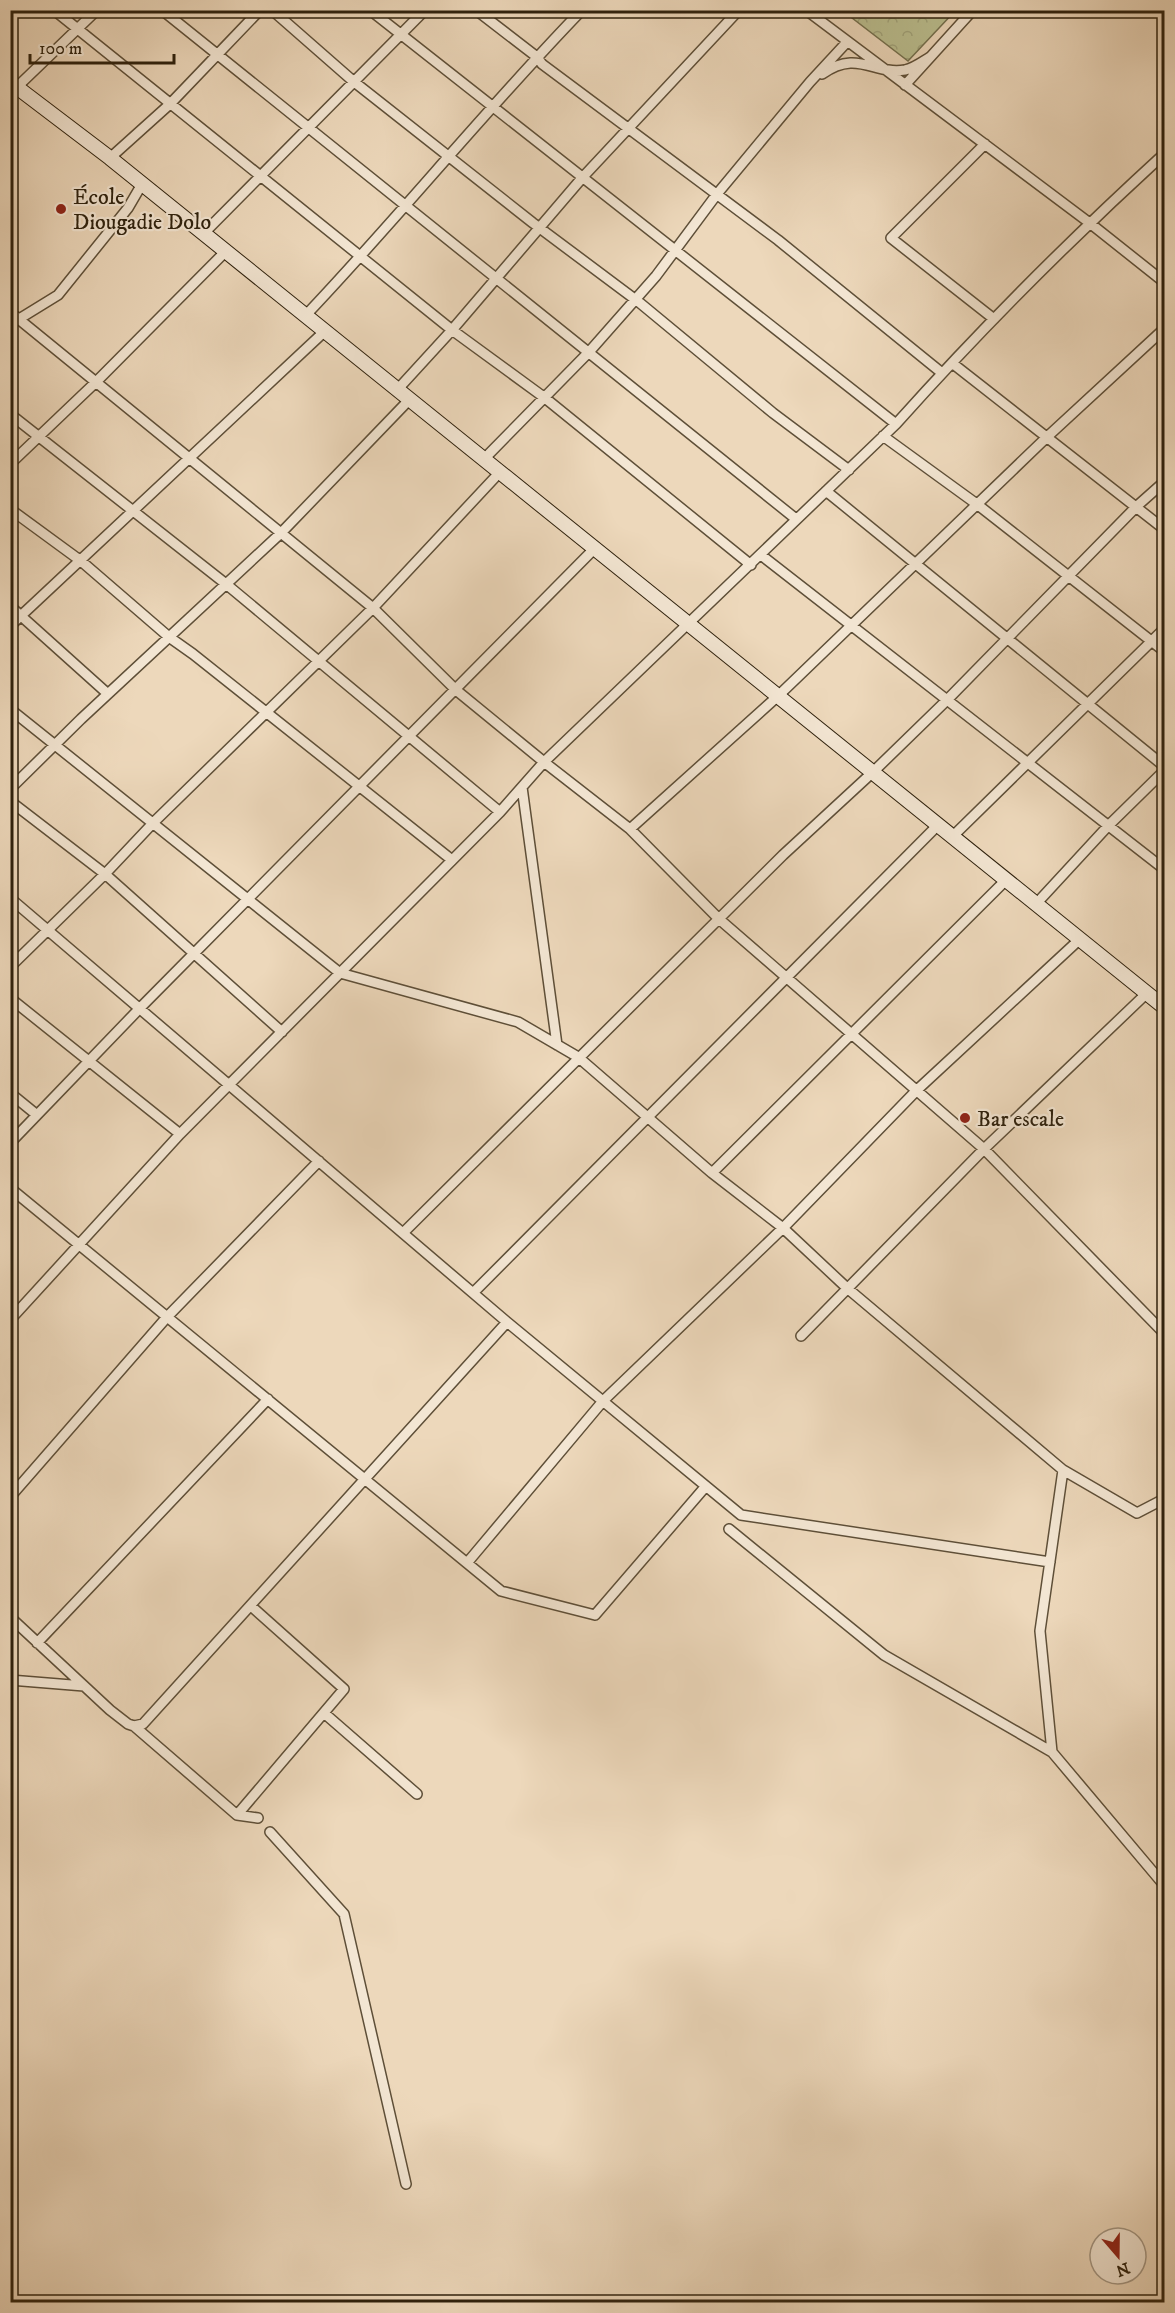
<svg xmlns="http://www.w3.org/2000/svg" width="1175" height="2313" font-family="'IM FELL DW Pica',serif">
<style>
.park{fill:url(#park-crowns);stroke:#74704e;stroke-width:1.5}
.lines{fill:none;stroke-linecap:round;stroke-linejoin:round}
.street-casing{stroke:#5e4f38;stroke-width:12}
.secondary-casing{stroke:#2e210d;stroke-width:16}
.street{stroke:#f3e6d3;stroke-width:9}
.secondary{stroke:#f3e6d3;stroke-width:14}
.poi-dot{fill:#8f2418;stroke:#f3e6d3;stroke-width:2}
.labels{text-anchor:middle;stroke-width:4.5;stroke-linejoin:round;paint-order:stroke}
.poi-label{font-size:22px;fill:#2e210d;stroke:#f3e6d3;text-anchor:start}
</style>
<defs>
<pattern id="park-crowns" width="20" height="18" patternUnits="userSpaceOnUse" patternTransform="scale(1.5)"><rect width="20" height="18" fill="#babe8f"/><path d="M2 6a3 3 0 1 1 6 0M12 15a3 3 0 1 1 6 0" fill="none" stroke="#a0a37a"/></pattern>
</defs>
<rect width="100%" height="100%" fill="#edd8bb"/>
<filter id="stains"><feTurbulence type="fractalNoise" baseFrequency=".00333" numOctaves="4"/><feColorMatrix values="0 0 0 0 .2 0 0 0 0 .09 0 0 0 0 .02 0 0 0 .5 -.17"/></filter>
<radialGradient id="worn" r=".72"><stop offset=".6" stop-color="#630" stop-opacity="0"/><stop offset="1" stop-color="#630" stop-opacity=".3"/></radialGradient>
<path class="park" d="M843,11h112l-47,50z"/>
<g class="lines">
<g class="street-casing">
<path id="street" d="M54,10l398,320 93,68 206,167
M162,10l634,509
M272,10l81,71 180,142 107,80 133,110 76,57
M370,10l526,414
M476,10l61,47 5,7 236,176 164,133
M806,10l285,214 73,58
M822,74c36,-25 51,1 83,-4 9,-2 17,-8 25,-13
M905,85l68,-75
M17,87l80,-77
M985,144l-94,94 103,81
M110,158l60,-54 90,-94
M204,233l221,-223
M10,312l363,296 83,82 88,72 86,67 89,90 265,230 180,184
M306,315c94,-99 180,-206 276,-305
M19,319l39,-24 70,-87 14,-24
M952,363l212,166
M398,389l54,-59 130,-152 157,-168
M10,414l216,170 274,228
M883,436l95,69 186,146
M484,459l105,-107 67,-76 61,-82 93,-112 37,-40
M10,464l86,-82 130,-131
M826,491l338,275
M10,509l71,52 88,76 24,17 259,206
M761,555l403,314
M10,606l98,88
M10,626l315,-295
M10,709l330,264 178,49 60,35 134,116 71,55 64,60 216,182 74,43 27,-14
M522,787l35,258
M10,789l71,-70 200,-186 129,-134
M10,801l95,73 177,158
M630,829l148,-133 269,-259 117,-108
M952,837l212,-208
M10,898l497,424 234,193 309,47
M1036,904l72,-78 56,-55
M10,967l95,-93 49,-52 219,-214 127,-136
M10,998l170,136 -170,186
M10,1093l27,22
M180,1134l320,-322 44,-50 352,-338c84,-94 175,-185 268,-270
M10,1143l131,-136 454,-459
M712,1173l294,-293
M10,1188l491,403 94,24 111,-129
M403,1233l380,-378 90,-83 74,-72 190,-194 27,-24
M473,1293l465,-468
M801,1336l183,-187 163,-156
M1063,1470l-23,161 12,121 112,133
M10,1497l157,-180 152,-156
M729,1529l155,126 168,97
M467,1563l136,-162 180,-173 134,-138 163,-151
M10,1617l100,93 18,14 6,2 9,-2 364,-402
M37,1643l231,-244
M10,1680l74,6
M324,1713l93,81
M134,1726l103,89 21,3
M237,1815l107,-126 -93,-83
M270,1832l74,82 62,270"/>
</g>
<g class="secondary-casing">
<path id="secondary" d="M10,82l100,76 1054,849"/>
</g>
<use href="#street" class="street"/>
<use href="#secondary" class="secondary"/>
</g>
<g class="poi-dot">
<circle cx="61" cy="209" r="6"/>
<circle cx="965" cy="1118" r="6"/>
</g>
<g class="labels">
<g class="poi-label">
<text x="73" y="204">École<tspan x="73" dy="25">Diougadie Dolo</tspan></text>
<text x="977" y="1126">Bar escale</text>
</g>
</g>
<rect width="1175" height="2313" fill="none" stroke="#edd8bb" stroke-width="36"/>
<rect x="12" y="12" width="1151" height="2289" fill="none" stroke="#2e210d" stroke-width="3"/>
<rect x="18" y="18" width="1139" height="2277" fill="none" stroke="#2e210d" stroke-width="1.5"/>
<g transform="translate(1118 2256) rotate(160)"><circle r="28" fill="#f3e6d3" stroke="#a49784" stroke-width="1.5"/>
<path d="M0-4.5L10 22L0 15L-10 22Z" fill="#8f2418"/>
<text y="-9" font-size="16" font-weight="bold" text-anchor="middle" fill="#2e210d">N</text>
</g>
<path d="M30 54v9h144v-9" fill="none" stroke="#2e210d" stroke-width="3"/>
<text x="39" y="54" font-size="18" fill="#2e210d" stroke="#f3e6d3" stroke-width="4.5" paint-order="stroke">100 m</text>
<rect width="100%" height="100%" filter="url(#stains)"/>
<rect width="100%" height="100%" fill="url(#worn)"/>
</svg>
